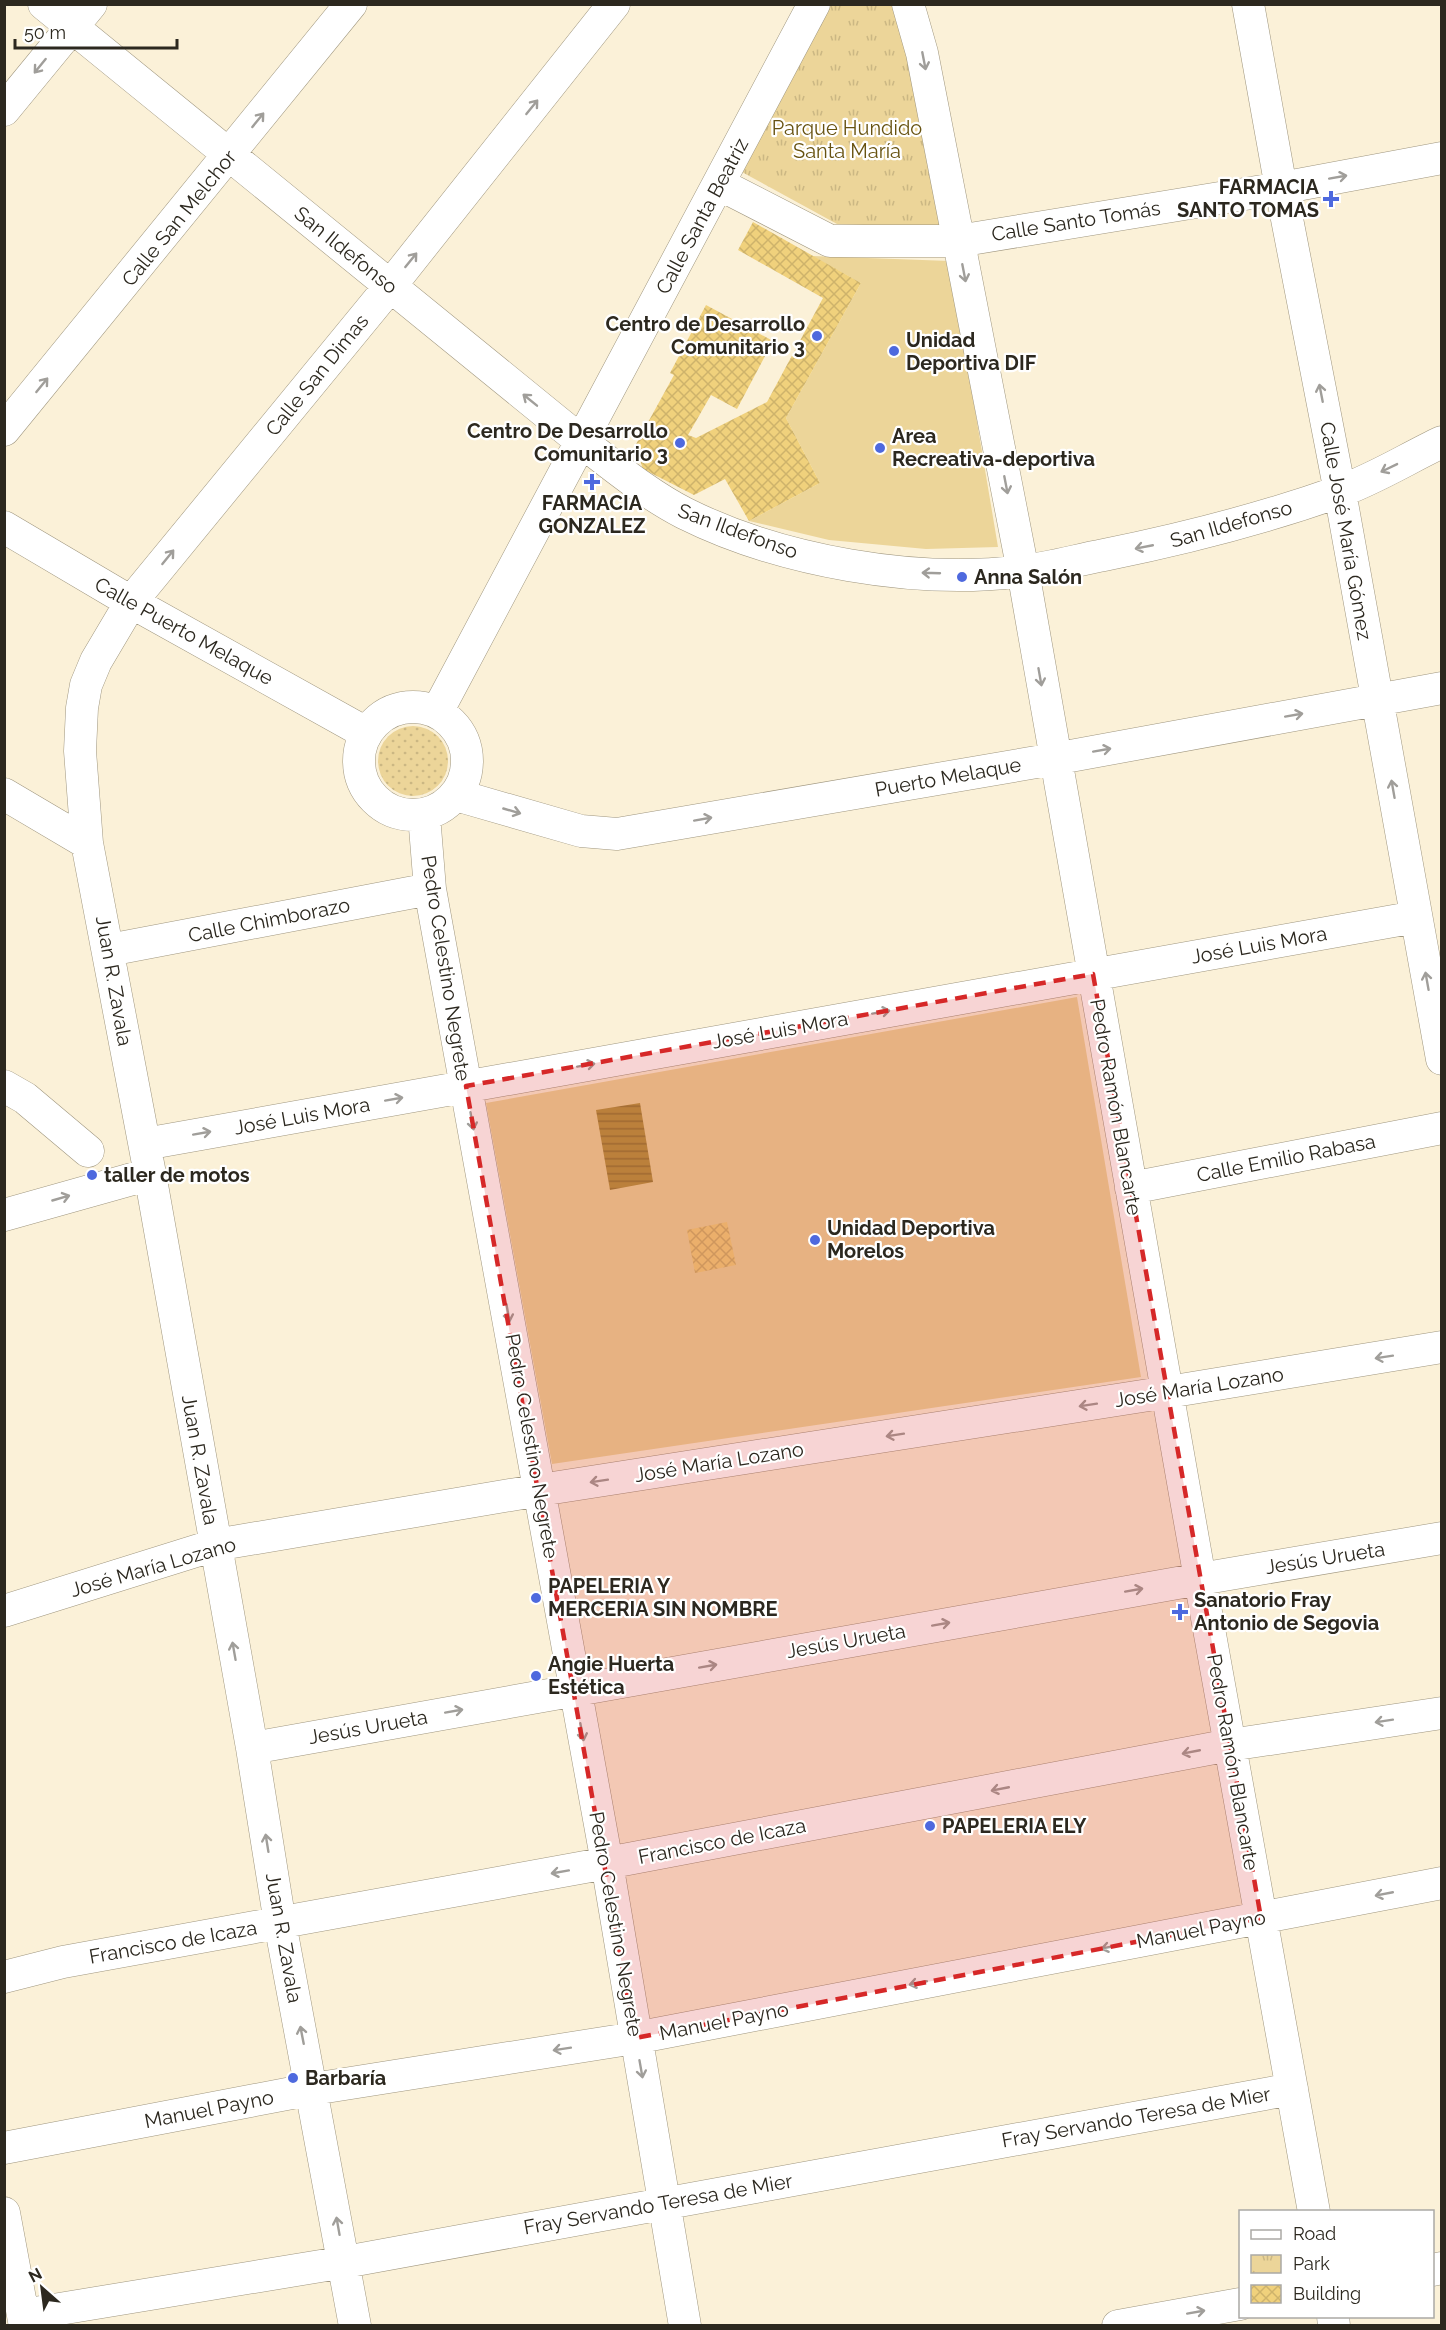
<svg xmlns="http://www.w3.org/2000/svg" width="1446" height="2330" font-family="Raleway,sans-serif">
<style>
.grass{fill:url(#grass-dots)}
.park{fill:url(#park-tufts)}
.pitch{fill:#ecd599}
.water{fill:url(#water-rules)}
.building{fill:url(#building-cross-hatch)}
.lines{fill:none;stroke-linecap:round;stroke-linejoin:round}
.minor-casing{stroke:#9f967f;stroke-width:33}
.minor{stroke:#fff;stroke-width:32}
.oneway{stroke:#a09e9a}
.marked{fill:#d62828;fill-opacity:0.2;stroke:#d62828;stroke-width:4.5;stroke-dasharray:12 8;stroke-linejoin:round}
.poi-dot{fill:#4e69de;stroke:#fff;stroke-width:2}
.labels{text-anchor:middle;stroke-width:4.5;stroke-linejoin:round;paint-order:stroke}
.park-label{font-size:20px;fill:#675210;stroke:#fff}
.poi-label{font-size:20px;font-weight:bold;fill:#2c281f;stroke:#fff;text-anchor:start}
.street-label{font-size:20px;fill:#2c281f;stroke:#fff}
</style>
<defs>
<pattern id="grass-dots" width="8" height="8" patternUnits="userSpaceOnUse" patternTransform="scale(1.5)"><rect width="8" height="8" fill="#ecd599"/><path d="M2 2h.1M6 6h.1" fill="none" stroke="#cbb783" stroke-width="1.8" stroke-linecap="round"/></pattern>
<pattern id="park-tufts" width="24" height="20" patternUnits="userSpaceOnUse" patternTransform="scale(1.5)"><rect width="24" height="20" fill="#ecd599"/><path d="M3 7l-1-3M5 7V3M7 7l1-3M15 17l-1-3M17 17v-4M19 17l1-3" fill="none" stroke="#cbb783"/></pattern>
<pattern id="water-rules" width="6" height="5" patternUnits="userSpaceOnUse" patternTransform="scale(1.5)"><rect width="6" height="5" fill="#b49640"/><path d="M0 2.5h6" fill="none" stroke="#937a35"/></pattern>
<pattern id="building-cross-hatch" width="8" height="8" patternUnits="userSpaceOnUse" patternTransform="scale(1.5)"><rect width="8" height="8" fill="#f0d17c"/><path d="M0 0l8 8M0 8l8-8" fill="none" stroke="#ceb36b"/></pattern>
</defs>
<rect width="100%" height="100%" fill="#fbf1d8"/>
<path class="grass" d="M378 761a35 35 0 1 1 70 0a35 35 0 1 1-70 0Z"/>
<path class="park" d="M831,5h61l18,43 33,180 -106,-4 -97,-53z"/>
<path class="pitch" d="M812,256l138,5 48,286 -72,2 -97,-9 -80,-19 71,-38 -34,-65 75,-135z
M1077,997l64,380 -589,87 -66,-361z"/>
<path class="water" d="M640,1103l13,79 -43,8 -14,-80z"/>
<path class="building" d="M753,222l108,61 -75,135 34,65 -71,38 -24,-42 -31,16 -51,-26 -8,-23 39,-71 -4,-2 36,-68 67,36 -36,68 -26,-14 -23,40 8,3 71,-36 56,-104 -85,-48z
M727,1222l9,43 -41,8 -8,-43z"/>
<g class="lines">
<g class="minor-casing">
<path id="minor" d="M44,4l538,438c33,25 65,52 102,71 96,48 232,72 339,58 27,-3 54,-11 81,-16 79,-16 158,-36 234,-63 35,-12 70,-34 104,-50
M908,4l14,49 101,518 177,1008 114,633
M1248,4l33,184 59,304 102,567
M4,110l87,-106
M719,184l111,57h128l323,-53 161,-30
M4,430l347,-426
M4,527l127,75 235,131
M359 761a54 54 0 1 1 108 0a54 54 0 1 1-108 0Z
M437,712l377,-708
M4,794l83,49
M456,795l125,36 36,3 437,-75 388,-71
M424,815l6,74 177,974 78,463
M109,950l321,-61
M4,1086l21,12 63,53
M145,1144l1271,-227
M1131,1188l311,-60
M4,1215l146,-41
M4,1611l211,-66 325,-55 628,-98 274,-45
M252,1748l948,-169 242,-41
M4,1977l59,-15 544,-99 623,-118 212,-32
M4,2148l309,-59 322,-51 807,-155
M4,2213l21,113
M1432,2270l10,-2
M23,2315l322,-53 947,-173
M1333,2316l1,10
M355,2326l-75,-403 -28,-175 -102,-574 -63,-331 -7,-92 2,-43 4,-23 10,-24 35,-59 260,-317 223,-281
M1118,2326l122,-22"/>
</g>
<use href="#minor" class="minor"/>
</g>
<defs><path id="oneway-shaft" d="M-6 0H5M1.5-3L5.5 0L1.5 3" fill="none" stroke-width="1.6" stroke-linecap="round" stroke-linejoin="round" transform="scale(1.5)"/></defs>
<g class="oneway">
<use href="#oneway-shaft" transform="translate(924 61) rotate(79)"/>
<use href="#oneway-shaft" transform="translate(40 66) rotate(129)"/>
<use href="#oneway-shaft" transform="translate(532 107) rotate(-51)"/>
<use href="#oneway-shaft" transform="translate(258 120) rotate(-51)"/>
<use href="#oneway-shaft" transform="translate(1338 177) rotate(-10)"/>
<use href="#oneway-shaft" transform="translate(411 260) rotate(-51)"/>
<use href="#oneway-shaft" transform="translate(964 273) rotate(79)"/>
<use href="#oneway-shaft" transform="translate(42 385) rotate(-51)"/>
<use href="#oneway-shaft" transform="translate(1321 393) rotate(-101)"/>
<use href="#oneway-shaft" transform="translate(530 400) rotate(-141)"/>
<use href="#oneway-shaft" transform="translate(1389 468) rotate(154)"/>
<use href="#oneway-shaft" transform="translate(1006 485) rotate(79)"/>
<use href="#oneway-shaft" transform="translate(1144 547) rotate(169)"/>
<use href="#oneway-shaft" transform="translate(168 557) rotate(-51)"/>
<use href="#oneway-shaft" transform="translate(931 573) rotate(-178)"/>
<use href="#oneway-shaft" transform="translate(1040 677) rotate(80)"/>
<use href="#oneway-shaft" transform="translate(1294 715) rotate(-10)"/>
<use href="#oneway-shaft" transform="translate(1102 750) rotate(-10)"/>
<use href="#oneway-shaft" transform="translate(1393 789) rotate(-100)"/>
<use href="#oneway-shaft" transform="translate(512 811) rotate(16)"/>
<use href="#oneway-shaft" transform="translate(703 819) rotate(-10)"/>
<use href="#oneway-shaft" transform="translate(1427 981) rotate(-100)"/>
<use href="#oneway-shaft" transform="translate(881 1012) rotate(-10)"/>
<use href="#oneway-shaft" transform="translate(586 1065) rotate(-10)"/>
<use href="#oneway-shaft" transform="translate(394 1099) rotate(-10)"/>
<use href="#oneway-shaft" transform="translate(472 1121) rotate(80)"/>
<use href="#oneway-shaft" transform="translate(202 1133) rotate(-10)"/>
<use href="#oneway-shaft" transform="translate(61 1198) rotate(-16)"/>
<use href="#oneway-shaft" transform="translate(508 1313) rotate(80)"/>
<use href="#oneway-shaft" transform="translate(1384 1357) rotate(171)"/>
<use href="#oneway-shaft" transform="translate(1088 1405) rotate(171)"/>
<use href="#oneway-shaft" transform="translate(895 1435) rotate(171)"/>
<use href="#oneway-shaft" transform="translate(599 1481) rotate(171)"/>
<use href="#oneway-shaft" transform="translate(1134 1590) rotate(-10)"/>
<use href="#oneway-shaft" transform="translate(941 1624) rotate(-10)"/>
<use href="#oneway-shaft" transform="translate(234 1651) rotate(-100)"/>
<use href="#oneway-shaft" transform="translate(708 1666) rotate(-10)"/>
<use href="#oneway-shaft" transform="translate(454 1711) rotate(-10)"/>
<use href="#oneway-shaft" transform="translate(1384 1721) rotate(171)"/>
<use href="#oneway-shaft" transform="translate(582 1732) rotate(79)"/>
<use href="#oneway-shaft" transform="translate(1191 1752) rotate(169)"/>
<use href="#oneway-shaft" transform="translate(1000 1789) rotate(169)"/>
<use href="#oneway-shaft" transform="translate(267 1843) rotate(-99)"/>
<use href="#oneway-shaft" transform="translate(560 1872) rotate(170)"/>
<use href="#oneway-shaft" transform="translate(1384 1894) rotate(169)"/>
<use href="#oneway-shaft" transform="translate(1110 1947) rotate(169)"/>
<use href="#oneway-shaft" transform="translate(918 1983) rotate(169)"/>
<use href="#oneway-shaft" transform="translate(302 2035) rotate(-101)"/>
<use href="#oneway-shaft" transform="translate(562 2049) rotate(171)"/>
<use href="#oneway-shaft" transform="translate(641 2069) rotate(80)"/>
<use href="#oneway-shaft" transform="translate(338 2226) rotate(-100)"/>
<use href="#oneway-shaft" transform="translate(1196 2312) rotate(-10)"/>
</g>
<path class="marked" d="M1093,974l168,944 -626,120 -169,-952z"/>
<g class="poi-dot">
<path d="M1328 190h6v6h6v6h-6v6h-6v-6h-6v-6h6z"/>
<circle cx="817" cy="336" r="6"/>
<circle cx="894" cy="351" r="6"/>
<circle cx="680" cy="443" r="6"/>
<circle cx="880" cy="448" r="6"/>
<path d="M589 473h6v6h6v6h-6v6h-6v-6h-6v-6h6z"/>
<circle cx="962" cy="577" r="6"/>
<circle cx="92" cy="1175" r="6"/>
<circle cx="815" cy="1240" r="6"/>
<circle cx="536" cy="1598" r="6"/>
<path d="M1177 1603h6v6h6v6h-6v6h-6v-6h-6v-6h6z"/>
<circle cx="536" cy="1676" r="6"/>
<circle cx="930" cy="1826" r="6"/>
<circle cx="293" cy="2078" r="6"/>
</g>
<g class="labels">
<g class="park-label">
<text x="847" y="135">Parque Hundido<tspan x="847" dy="23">Santa María</tspan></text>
</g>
<g class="poi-label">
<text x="1319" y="194" text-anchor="end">FARMACIA<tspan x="1319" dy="23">SANTO TOMAS</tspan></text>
<text x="805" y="331" text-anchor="end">Centro de Desarrollo<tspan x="805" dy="23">Comunitario 3</tspan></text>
<text x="906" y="347">Unidad<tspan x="906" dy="23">Deportiva DIF</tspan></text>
<text x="668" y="438" text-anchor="end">Centro De Desarrollo<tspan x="668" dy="23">Comunitario 3</tspan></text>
<text x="892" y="443">Area<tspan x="892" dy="23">Recreativa-deportiva</tspan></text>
<text x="592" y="510" text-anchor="middle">FARMACIA<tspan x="592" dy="23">GONZALEZ</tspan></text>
<text x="974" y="584">Anna Salón</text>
<text x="104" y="1182">taller de motos</text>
<text x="827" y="1235">Unidad Deportiva<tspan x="827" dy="23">Morelos</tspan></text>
<text x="548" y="1593">PAPELERIA Y<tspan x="548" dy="23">MERCERIA SIN NOMBRE</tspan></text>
<text x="1194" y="1607">Sanatorio Fray<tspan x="1194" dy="23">Antonio de Segovia</tspan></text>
<text x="548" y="1671">Angie Huerta<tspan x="548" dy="23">Estética</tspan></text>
<text x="942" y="1833">PAPELERIA ELY</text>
<text x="305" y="2085">Barbaría</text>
</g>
<g class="street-label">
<text transform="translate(702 216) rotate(-62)" y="7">Calle Santa Beatriz</text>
<text transform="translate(179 218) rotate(-51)" y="7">Calle San Melchor</text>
<text transform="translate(1076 221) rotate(-9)" y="7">Calle Santo Tomás</text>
<text transform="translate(346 250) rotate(39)" y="7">San Ildefonso</text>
<text transform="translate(317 375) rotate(-51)" y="7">Calle San Dimas</text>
<text transform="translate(1231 524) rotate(-16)" y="7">San Ildefonso</text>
<text transform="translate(738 531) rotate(20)" y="7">San Ildefonso</text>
<text transform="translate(1346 531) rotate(80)" y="7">Calle José María Gómez</text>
<text transform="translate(184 631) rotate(29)" y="7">Calle Puerto Melaque</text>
<text transform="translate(948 777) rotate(-10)" y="7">Puerto Melaque</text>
<text transform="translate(269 920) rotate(-11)" y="7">Calle Chimborazo</text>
<text transform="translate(1259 945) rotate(-10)" y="7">José Luis Mora</text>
<text transform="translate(446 968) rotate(81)" y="7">Pedro Celestino Negrete</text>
<text transform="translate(114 981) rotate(80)" y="7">Juan R. Zavala</text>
<text transform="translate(780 1030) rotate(-10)" y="7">José Luis Mora</text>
<text transform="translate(1116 1107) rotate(80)" y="7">Pedro Ramón Blancarte</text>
<text transform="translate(302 1116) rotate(-10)" y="7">José Luis Mora</text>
<text transform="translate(1286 1158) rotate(-11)" y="7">Calle Emilio Rabasa</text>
<text transform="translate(1199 1387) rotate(-9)" y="7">José María Lozano</text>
<text transform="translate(532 1446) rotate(80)" y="7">Pedro Celestino Negrete</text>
<text transform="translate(200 1460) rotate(80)" y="7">Juan R. Zavala</text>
<text transform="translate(719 1462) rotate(-9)" y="7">José María Lozano</text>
<text transform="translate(1325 1558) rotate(-9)" y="7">Jesús Urueta</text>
<text transform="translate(153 1567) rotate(-16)" y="7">José María Lozano</text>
<text transform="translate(846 1641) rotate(-10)" y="7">Jesús Urueta</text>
<text transform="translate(368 1727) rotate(-10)" y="7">Jesús Urueta</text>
<text transform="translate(1233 1762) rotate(80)" y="7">Pedro Ramón Blancarte</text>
<text transform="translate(722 1841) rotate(-11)" y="7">Francisco de Icaza</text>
<text transform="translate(616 1924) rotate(80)" y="7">Pedro Celestino Negrete</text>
<text transform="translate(1201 1929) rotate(-11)" y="7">Manuel Payno</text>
<text transform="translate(284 1938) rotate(80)" y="7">Juan R. Zavala</text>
<text transform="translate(173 1942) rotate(-10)" y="7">Francisco de Icaza</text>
<text transform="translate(724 2021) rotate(-11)" y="7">Manuel Payno</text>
<text transform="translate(209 2109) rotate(-11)" y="7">Manuel Payno</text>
<text transform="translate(1136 2117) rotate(-10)" y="7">Fray Servando Teresa de Mier</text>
<text transform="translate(658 2204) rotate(-10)" y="7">Fray Servando Teresa de Mier</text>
</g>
</g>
<rect width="1446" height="2330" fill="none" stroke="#2c281f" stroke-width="12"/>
<rect x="1239" y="2210" width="195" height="108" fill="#ffffff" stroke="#aba9a5" stroke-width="1.5"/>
<rect x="1251" y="2230" width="30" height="9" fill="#ffffff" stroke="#aba9a5" stroke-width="1.5"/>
<text x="1293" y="2240" font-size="18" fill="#2c281f">Road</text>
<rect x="1251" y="2255" width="30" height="18" fill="url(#park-tufts)" stroke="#aba9a5" stroke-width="1.5"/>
<text x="1293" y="2270" font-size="18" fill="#2c281f">Park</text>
<rect x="1251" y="2285" width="30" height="18" fill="url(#building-cross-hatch)" stroke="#aba9a5" stroke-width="1.5"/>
<text x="1293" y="2300" font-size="18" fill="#2c281f">Building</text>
<g transform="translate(42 2288) rotate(332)" stroke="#ffffff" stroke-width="4.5" paint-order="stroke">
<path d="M0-4.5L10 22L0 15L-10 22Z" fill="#2c281f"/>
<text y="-9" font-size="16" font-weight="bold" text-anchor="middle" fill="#2c281f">N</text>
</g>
<path d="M15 39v9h162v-9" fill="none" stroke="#2c281f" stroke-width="3"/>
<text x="24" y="39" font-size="18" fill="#2c281f" stroke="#ffffff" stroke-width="4.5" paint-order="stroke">50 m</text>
</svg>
